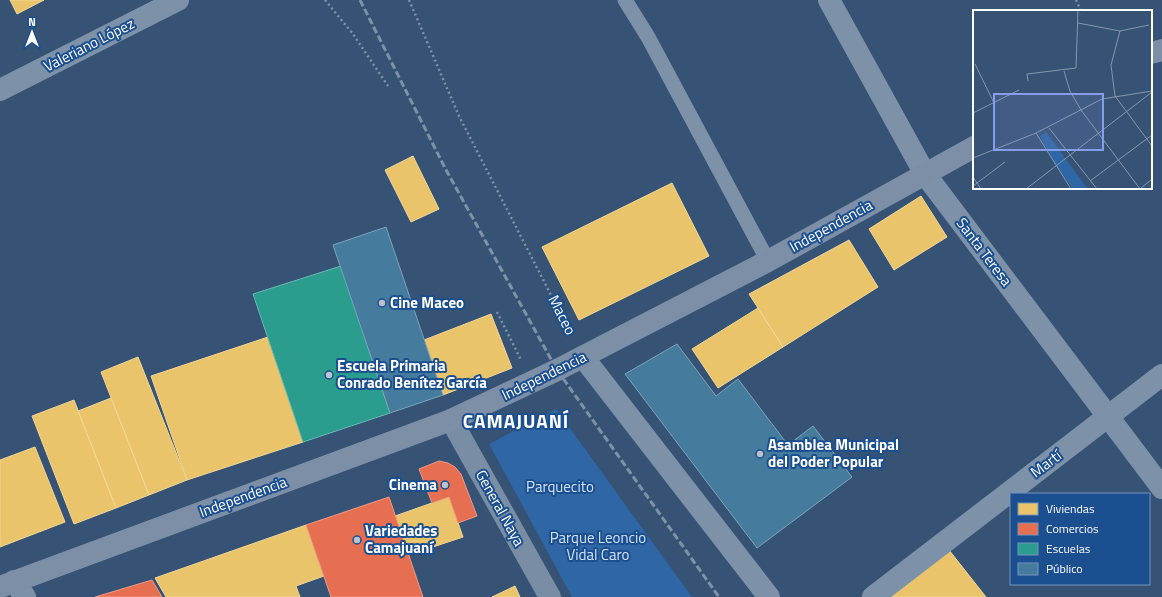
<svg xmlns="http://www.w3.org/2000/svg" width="1162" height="597" font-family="'Titillium Web',sans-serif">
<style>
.green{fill:#2f66a5}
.homes{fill:#e9c46a;stroke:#f0d697}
.shops{fill:#e76f51;stroke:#ee9a85}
.schools{fill:#2a9d8f;stroke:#6abab1}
.public{fill:#457b9d;stroke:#7da3ba}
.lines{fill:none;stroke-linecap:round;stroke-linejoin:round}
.path{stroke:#7d92a8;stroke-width:2.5;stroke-dasharray:2 3;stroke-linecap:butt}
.lane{stroke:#7d92a8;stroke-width:15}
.street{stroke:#7d92a8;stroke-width:22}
.secondary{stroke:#798da4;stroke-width:22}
.primary{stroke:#7d8ea7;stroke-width:22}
.rail{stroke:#7e92a7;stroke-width:3;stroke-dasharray:7 3;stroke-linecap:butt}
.poi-dot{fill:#b9c2ce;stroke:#1b4f8f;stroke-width:1.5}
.labels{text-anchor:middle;stroke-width:4;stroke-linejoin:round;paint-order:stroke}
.street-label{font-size:15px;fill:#fff;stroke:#1b4f8f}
.poi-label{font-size:15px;font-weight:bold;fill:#fff;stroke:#1b4f8f;text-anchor:start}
.park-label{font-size:15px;fill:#cfe3fa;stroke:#1b4f8f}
.district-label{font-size:19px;font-weight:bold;letter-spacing:1px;fill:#fff;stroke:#1b4f8f}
.inset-road{fill:none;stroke:#8697ac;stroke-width:1}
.view{fill:#839eea;fill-opacity:0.15;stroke:#839eea;stroke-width:2}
.inset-edge{fill:none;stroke:#fff;stroke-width:2}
</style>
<rect width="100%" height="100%" fill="#365274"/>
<path class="green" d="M556,409l136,188h-120l-83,-153z"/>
<path class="homes" d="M10,0h34l-27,14z
M413,156l26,53 -28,13 -26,-52z
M672,183l37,73 -130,64 -37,-73z
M921,196l26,41 -53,33 -25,-41z
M849,240l29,47 -95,60 -34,-53z
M758,308l25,39 -65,41 -26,-39z
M491,314l21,54 -69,27 -19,-55z
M268,337l35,105 -116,38 -36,-104z
M138,357l49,123 -38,15 -48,-123z
M111,398l38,97 -33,13 -38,-97z
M74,400l42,108 -42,16 -42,-108z
M35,447l30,75 -65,25v-87z
M449,497l14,40 -54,18 -14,-39z
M306,525l18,51 -28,10 4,11h-134l-11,-19z
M949,550l37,47h-97z
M515,586l5,11h-28z"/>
<path class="shops" d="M439,461l9,2 7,4 6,7 16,42 -19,7 -9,-26 -17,6 -13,-34z
M389,497l34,100h-92l-25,-72z
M152,580l10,17h-67z"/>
<path class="schools" d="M341,266l49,147 -87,29 -50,-148z"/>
<path class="public" d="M386,227l57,168 -53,18 -57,-168z
M677,344l39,52 22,-17 50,66 25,-19 39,51 -95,71 -132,-174z"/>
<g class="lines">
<path class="path" d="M325,0l28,34 35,52
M409,0l50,116 113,220
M1076,0l5,11
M497,312l24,48"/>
<path class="lane" d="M625,0l23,37 120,224"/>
<path class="street" d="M829,0l96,174 237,314
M0,90l178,-90
M583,357l186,240
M14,581l11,16
M873,597l289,-222"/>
<path class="secondary" d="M451,420l99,177"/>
<path class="primary" d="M1151,53l11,-3
M0,587l451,-167 106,-50 211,-109 206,-114"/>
<path class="rail" d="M360,0l85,168 112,202 162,227"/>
</g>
<g class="poi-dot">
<circle cx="382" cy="303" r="4"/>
<circle cx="329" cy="375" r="4"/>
<circle cx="760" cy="454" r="4"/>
<circle cx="445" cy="485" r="4"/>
<circle cx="357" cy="540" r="4"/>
</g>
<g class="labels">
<g class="street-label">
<text transform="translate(89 45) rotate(-27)" y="5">Valeriano López</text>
<text transform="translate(831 226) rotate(-29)" y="5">Independencia</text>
<text transform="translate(984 252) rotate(53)" y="5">Santa Teresa</text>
<text transform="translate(562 315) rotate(63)" y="5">Maceo</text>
<text transform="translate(544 376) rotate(-26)" y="5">Independencia</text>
<text transform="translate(1046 464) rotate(-37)" y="5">Martí</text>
<text transform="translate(243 497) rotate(-20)" y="5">Independencia</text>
<text transform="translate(500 508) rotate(61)" y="5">General Naya</text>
</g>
<g class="poi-label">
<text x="390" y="308">Cine Maceo</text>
<text x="337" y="371">Escuela Primaria<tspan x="337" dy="17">Conrado Benítez García</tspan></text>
<text x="768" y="450">Asamblea Municipal<tspan x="768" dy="17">del Poder Popular</tspan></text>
<text x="437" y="490" text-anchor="end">Cinema</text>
<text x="365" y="536">Variedades<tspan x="365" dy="17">Camajuaní</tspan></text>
</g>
<g class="park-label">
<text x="560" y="492">Parquecito</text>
<text x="598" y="543">Parque Leoncio<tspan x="598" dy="17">Vidal Caro</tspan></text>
</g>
<g class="district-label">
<text x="516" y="428">CAMAJUANÍ</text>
</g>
</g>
<g transform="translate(973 10)">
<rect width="179" height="179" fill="#365274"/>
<path d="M73,122l39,53 3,4h-15l-17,-23 -16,-30z" fill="#2f66a5"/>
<path class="inset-road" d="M105,13l42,8 29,-6M147,21l-9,34 4,31 37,50M2,54l19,39M91,61l6,20 11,19 59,79M55,71l-1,-7 49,-6 2,-58M0,103l46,-23M76,118l48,61M63,123l35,56M0,148l63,-25 66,-34 50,-8M0,167l8,12M117,171l62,-46M0,176l32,-24M53,179l126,-97M167,179l12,-10"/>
<path class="view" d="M21,84h109v56h-109z"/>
<rect width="179" height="179" class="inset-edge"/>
</g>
<rect x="1010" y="493" width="140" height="92" fill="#1b4f8f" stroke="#7695bc"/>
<rect x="1018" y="503" width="20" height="12" fill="#e9c46a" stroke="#7695bc"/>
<text x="1046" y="513" font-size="12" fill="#ffffff">Viviendas</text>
<rect x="1018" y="523" width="20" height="12" fill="#e76f51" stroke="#7695bc"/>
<text x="1046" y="533" font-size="12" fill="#ffffff">Comercios</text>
<rect x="1018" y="543" width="20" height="12" fill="#2a9d8f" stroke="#7695bc"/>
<text x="1046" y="553" font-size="12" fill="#ffffff">Escuelas</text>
<rect x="1018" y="563" width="20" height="12" fill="#457b9d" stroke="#7695bc"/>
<text x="1046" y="573" font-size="12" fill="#ffffff">Público</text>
<g transform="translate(32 32)" stroke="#1b4f8f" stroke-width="3" paint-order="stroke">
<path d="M0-3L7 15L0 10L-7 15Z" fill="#ffffff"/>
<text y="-6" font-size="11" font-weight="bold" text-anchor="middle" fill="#ffffff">N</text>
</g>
</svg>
